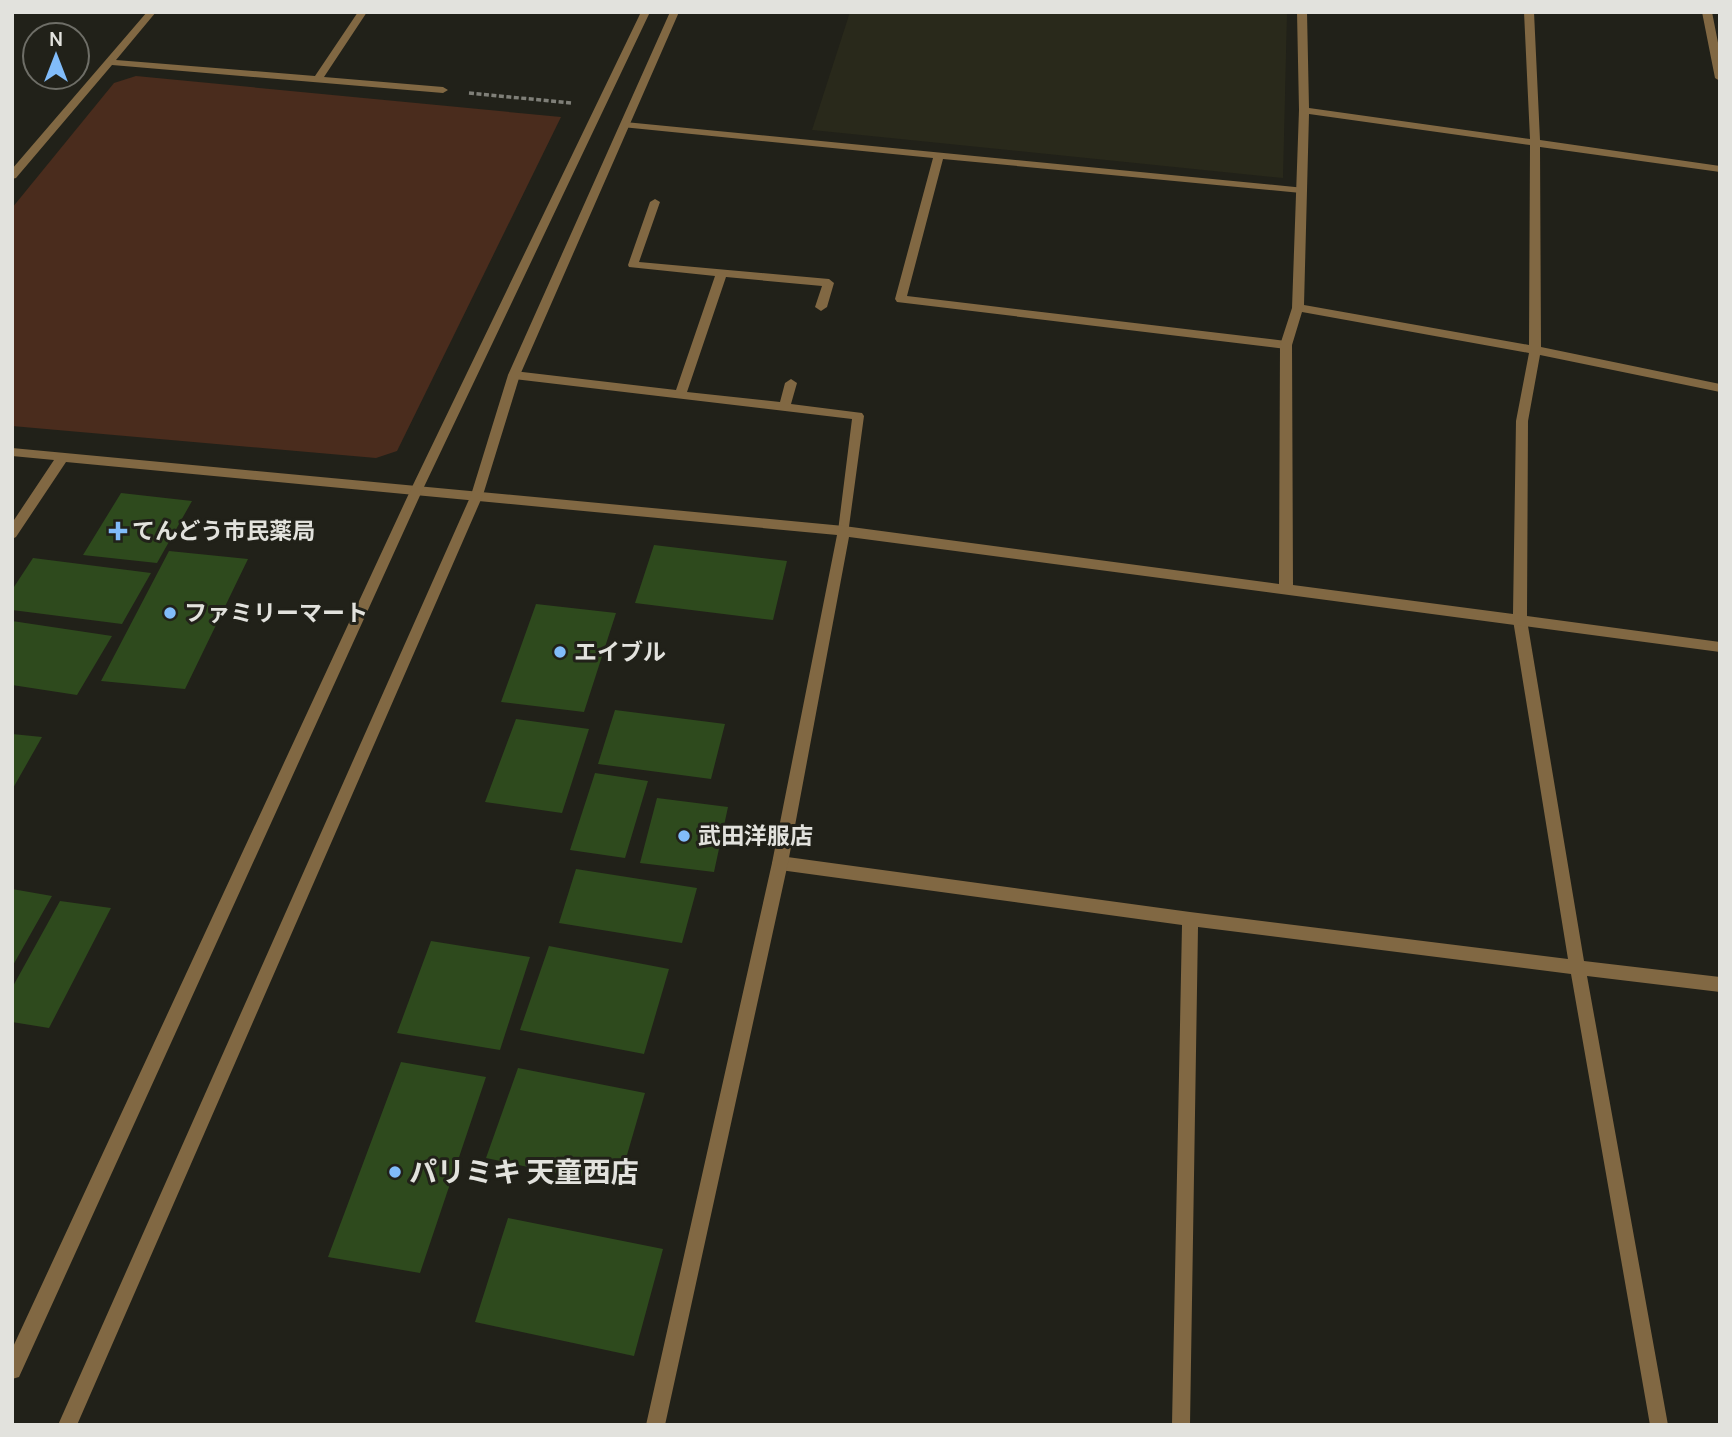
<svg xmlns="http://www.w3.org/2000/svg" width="1732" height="1437" font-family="Manrope,'Noto Sans JP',sans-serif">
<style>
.built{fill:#29291b}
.green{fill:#4a2c1d}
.building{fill:#2e4a1d}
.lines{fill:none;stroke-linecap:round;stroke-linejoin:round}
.path{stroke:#7f7f78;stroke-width:3.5;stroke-dasharray:5 2.5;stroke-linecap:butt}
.service{fill:#816843;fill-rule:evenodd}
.minor{fill:#816843;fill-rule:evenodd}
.tertiary{fill:#816843;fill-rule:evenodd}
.poi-dot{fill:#81bcfa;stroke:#212119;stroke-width:2.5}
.labels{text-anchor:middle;stroke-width:6;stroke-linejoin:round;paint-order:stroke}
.poi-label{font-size:23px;font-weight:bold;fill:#e2e2dd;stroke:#212119;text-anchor:start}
.near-poi-label{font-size:28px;font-weight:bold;fill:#e2e2dd;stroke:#212119;text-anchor:start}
</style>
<rect width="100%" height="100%" fill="#212119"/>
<path class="built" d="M850,12h437l-4,166 -471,-48z"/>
<path class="green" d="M136,76l425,41 -164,334 -21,7 -364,-32v-218l102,-125z"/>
<path class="building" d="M121,493l71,8 -35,62 -74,-8z
M654,545l133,16 -14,59 -138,-17z
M169,551l79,8 -63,130 -84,-8z
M33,558l118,15 -29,51 -110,-14v-20z
M536,604l80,9 -32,99 -83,-10z
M12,621l100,15 -35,59 -65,-10z
M615,710l110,14 -14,55 -113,-15z
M516,719l73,10 -27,84 -77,-11z
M12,734l30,3 -30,53z
M595,773l53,8 -23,77 -55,-8z
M657,798l71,9 -14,65 -74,-9z
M576,869l121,19 -15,55 -123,-20z
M12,889l40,7 -40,71z
M60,901l51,7 -62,120 -37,-6v-34z
M431,941l99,16 -30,93 -103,-17z
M549,946l120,23 -25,85 -124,-24z
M401,1062l85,15 -66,196 -92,-16z
M518,1068l127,25 -27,93 -132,-28z
M508,1218l155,31 -29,107 -159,-34z"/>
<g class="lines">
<path class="path" d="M469,93l102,10"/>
<path class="service" d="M147,12h9l-40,48 199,16 43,-64h9l-43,65 119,10 5,3 -5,3 -331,-28 -96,113 -4,1v-10z
M625,122l680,66 1,2 -5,3 -358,-34 -36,137 379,45 6,4 -6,4 -389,-47 -2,-3 38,-141 -311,-31 -2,-2z
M655,199l5,3 -21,60 190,17 5,4 -7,24 -6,4 -6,-4 7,-21 -96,-9 -39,115 93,10 5,-19 6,-4 6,4 -6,21 71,9 2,3 -16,118h-8l-2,-3 14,-112 -338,-40 -6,-4 6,-4 162,19 39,-114 -86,-9 -1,-2 22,-63z
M1520,615l7,5 57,341 136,16v15l-133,-16 81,449h-18l-79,-451 -373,-47 -8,498h-18l10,-500 -402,-55 -5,-2 -3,-5 3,-5 5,-2 410,56 378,47 -55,-339z"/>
<path class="minor" d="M1297,12h10l2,96 221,31 -6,-127h10l6,128 180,26v6l-180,-25 1,200 179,37v8l-180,-37 -12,66 -1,195 193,26v10l-871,-115 -61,326 -123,562h-19l126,-562 65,-328 -771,-73 -50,75 -4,2v-16l42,-63 -42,-4v-8l832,78 435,58 1,-239 12,-37 7,-198zM1309,114l221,31 -1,200 -225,-40zM1302,312l227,41 -13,68 -3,193 -220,-29 -1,-240z
M1702,12h10l8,41v28l-5,-3z"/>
<path class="tertiary" d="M641,12h9l-227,477 -404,888 -7,2v-30l399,-860z
M670,12h9l-159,363 -37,120 -406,930h-19l413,-930 37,-120z"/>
</g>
<g class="poi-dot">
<path d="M114.5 520.5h7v7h7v7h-7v7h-7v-7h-7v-7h7z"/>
<circle cx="170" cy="613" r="7"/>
<circle cx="560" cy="652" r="7"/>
<circle cx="684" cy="836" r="7"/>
<circle cx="395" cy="1172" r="7"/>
</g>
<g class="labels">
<g class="poi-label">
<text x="132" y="539">てんどう市民薬局</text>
<text x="184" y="621">ファミリーマート</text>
<text x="574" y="660">エイブル</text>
<text x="698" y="844">武田洋服店</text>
</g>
<g class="near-poi-label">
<text x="409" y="1182">パリミキ 天童西店</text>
</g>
</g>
<rect width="1732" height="1437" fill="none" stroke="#e2e2dd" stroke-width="28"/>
<g transform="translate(56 56)"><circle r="33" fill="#212119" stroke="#6e6e67" stroke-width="2"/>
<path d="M0-5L12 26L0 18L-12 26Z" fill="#81bcfa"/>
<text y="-10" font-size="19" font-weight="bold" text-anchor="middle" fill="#e2e2dd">N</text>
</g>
</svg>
